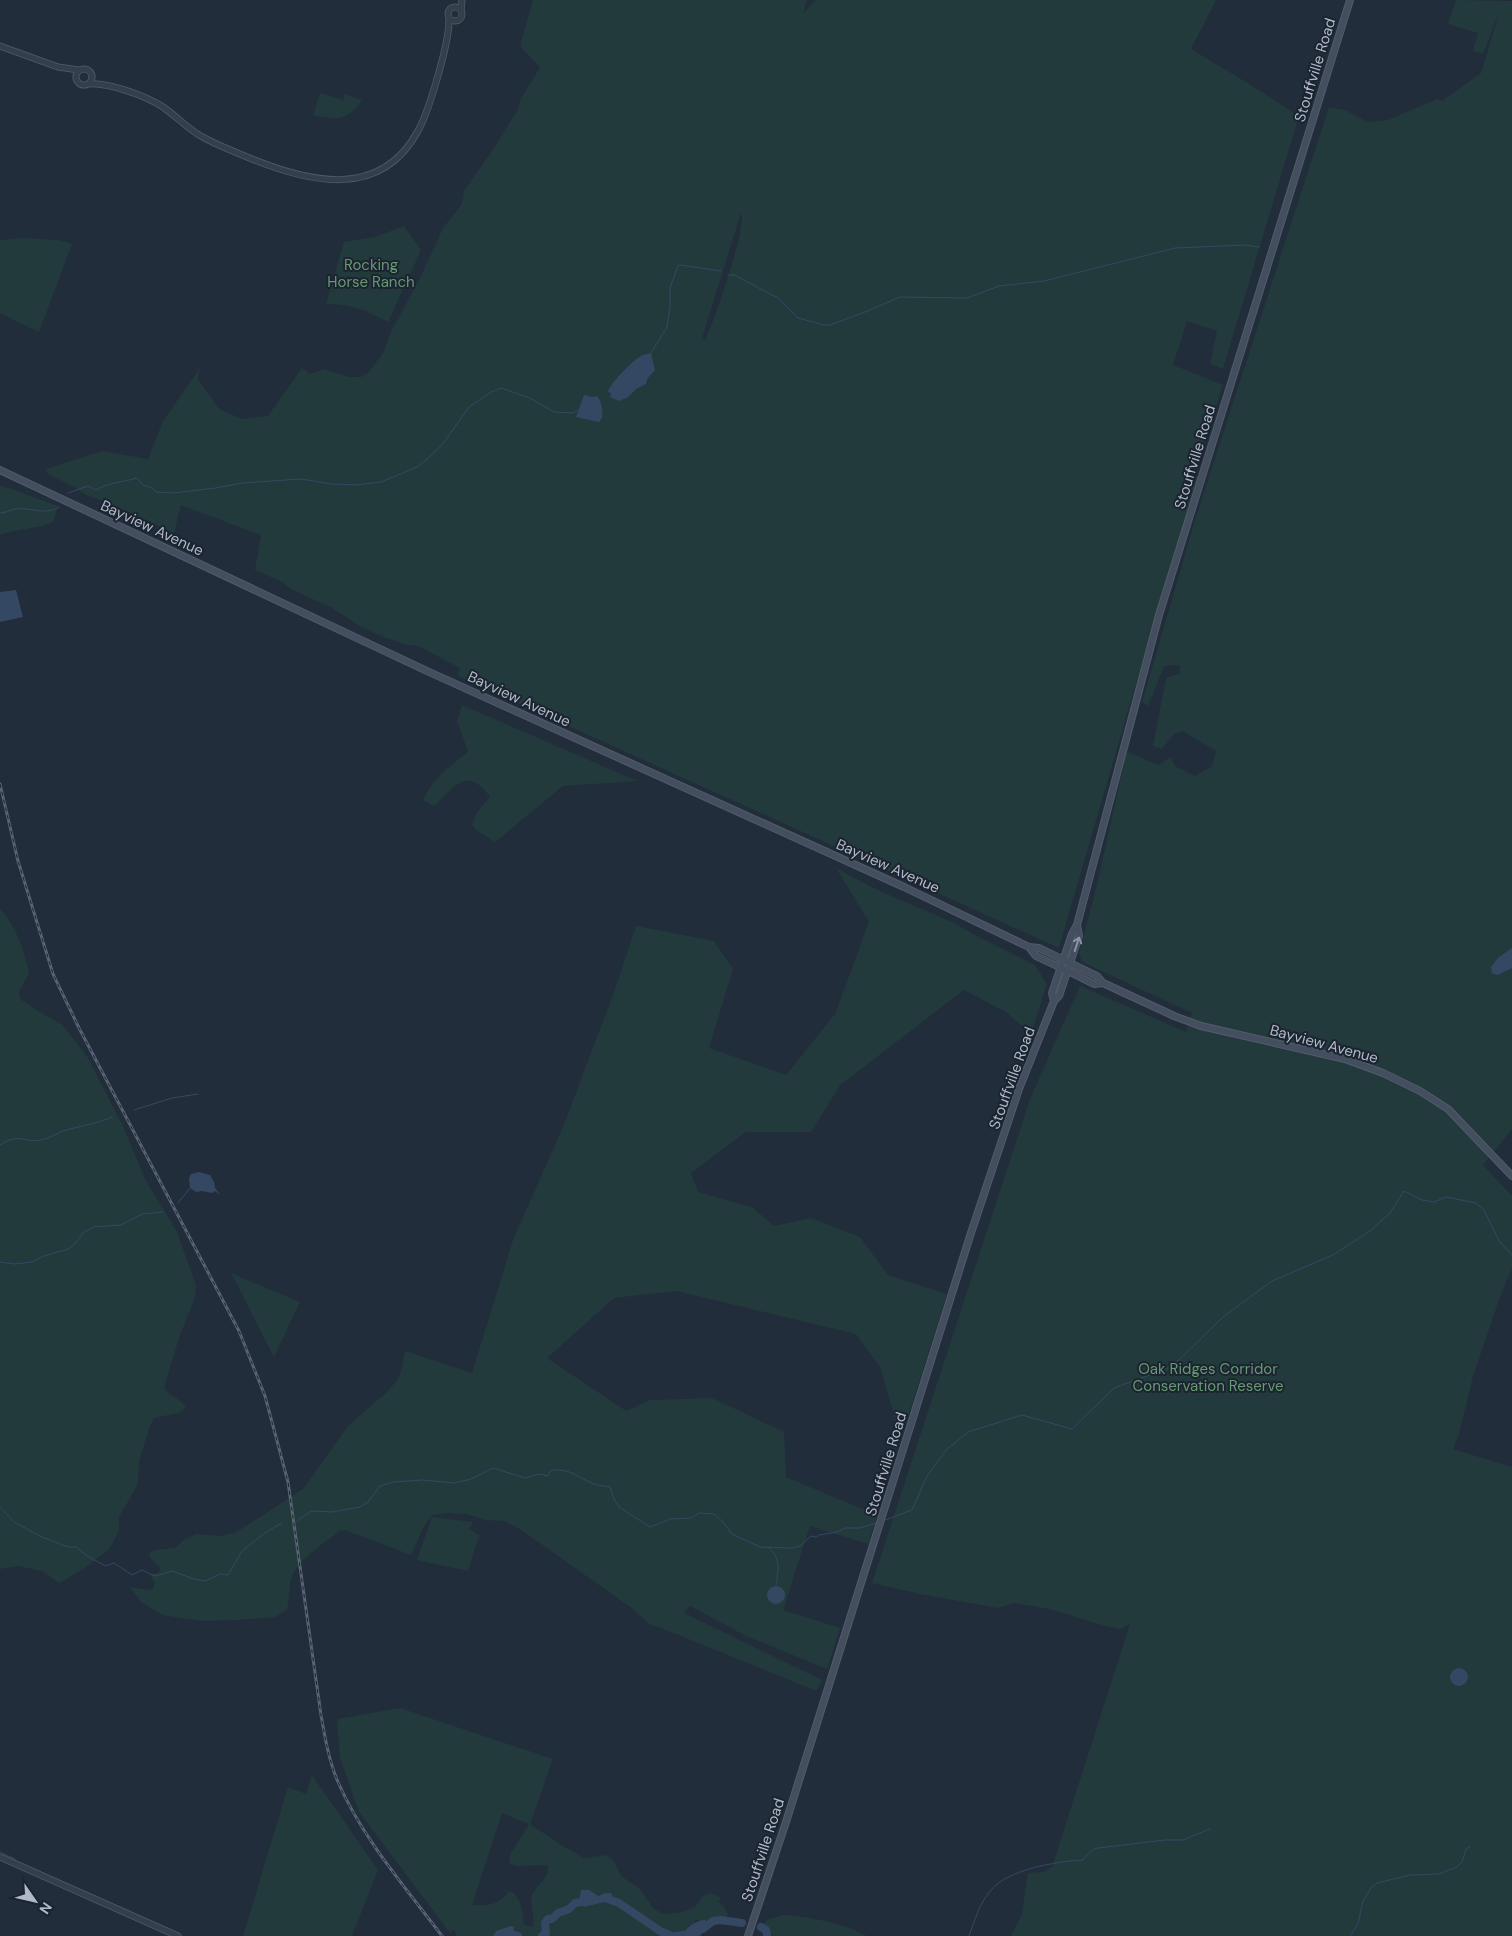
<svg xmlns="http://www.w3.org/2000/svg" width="1512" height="1936" font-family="'DM Sans',sans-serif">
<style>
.green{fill:#233a3c;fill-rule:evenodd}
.water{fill:#354863}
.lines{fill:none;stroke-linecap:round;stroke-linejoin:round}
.stream{stroke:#354863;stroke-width:1}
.river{stroke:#354863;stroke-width:8}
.tertiary-casing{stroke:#535c69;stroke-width:7}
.secondary-casing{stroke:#535c69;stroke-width:8}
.tertiary{stroke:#353f4c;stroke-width:5.5}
.secondary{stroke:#434e5f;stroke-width:6}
.rail-casing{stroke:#576373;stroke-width:3}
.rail{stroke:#1b2430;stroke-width:1;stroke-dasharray:4;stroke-linecap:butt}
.oneway{stroke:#8a94a3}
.labels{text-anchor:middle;stroke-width:4;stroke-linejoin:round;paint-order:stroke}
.street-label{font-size:15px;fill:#b0b9c7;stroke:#1b2430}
.park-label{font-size:15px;fill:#679972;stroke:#1b2430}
</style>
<rect width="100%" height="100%" fill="#212d3b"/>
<path class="green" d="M533,0h274l-4,14 12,-14h401l-25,49 55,33 53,34 -76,253 -13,-5 7,-33 -30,-10 -14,44 50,20 -30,91 6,1 -70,230 -70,241 -601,-272 2,-8 -42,-22 -10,-1 -25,-8 -22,-10 -29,-19 -39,-18 -11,-8 -27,-12 6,-35 -80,-30 -7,28 -65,-30 -23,-8 -10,-7 -28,-14 -2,-5 56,-18 46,8 15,-38 37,-53 -2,11 21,30 23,10 26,-3 34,-48 8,6 14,-5 25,8h12l7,-4 15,-20 8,-21 29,-54 23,-50 19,-24 2,-13 32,-46 22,-36 2,-9 20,-33 -20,-21zM741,213c6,15 -27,109 -36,127l-3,-2z
M1456,0l56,1v1128l-29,36 29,31v72l-12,29 -27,79 -14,58 -6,15 59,18v469h-501l11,-22 6,-41 15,-1 9,-5 78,-243 -9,5 -16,-3 -55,-17 -36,-6 -16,5 -78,-14 -48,-11 158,-484 50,-113 106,46 6,-19 -110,-51 -3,-9 18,-68 29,-130 2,-3 30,13 13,-8 4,9 20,10 17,-10 4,-15 -34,-20 -8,3 -12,15 -9,-3 13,-68 14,-5v-8l-16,1 -16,40 -6,-4 55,-188 132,-407 16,3 23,12 20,-2 49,-21 5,2 39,-28 19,-63 -17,44 -10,-3 5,-18 -30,-9z
M320,93l23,7 2,-6 17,6c-15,22 -25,20 -49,15z
M404,226l17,24 -33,72c-24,-12 -34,-18 -62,-18l18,-62 31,-5z
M23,238l35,2 14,4 -33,88 -39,-19v-73z
M0,485l58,21 -5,16c-17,8 -37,6 -53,13z
M462,705l175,76 -74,5 -68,56 -19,-12 -4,-5 5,-13 13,-15c-24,-32 -34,-11 -56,9l-11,-6c11,-24 25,-32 45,-48l-11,-31z
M836,868l37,20 79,34 19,11 64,32 12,19 -16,50 -25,-22 -42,-22 -124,95 -29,47h-65l-55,41 7,19 54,15 22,19 37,-8 49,19 28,38 59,19 -46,145 -21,-72 -24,-33 -180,-43 -62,7 -67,60 79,53 24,-11 62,-2 72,34 2,45 91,38 -9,29 -58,-18 -27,84 57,18 -13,41 -83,-34 -54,-29 -6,7 138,67 -6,11 -157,-64 -7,-1 -19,-17 -113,-80 -15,-8 -19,-1 -19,-6 -20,-1 -15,2 -9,13 -12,27 -66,-25 -5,1c-15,11 -43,29 -49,48 -2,9 -2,21 -4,31l-12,7 -37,3 -37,1 -39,-6 -21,-13 -11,-15 20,3 3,-1 2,-6 -5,-8 9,-3 1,-4 -11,-12 1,-3 5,-3 20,-2 10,-9 11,-5 24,2 15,-3 68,-44 45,-63 41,-36 9,-11 4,-11 3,-17 67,22 41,-133 52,-118 49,-130 22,-66 78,15 19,28 -24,79 77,27 49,-61 34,-92z
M0,909c16,16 25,43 29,65l-10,17 1,8 18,12 25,14 25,33 35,68 22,53 32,53 19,53 -1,12 -16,41 -15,50c6,9 16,9 22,20l-8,5 -24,5 -4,8 -11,35 -1,23 -19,33v13l-5,11 -6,9 -23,18 -26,15 -17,-12 -24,-5 -18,3z
M231,1273l69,29 -26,55z
M432,1517l41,5 -2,5 -3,1 12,8c-6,11 -7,23 -12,35l-51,-11z
M400,1708l153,51 -23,65 33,22 21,12 23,-3 6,5 8,16 19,13 14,20 10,5 19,-2 13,-6 6,-9 9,-4 10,5 -2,4 6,6 3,6 -4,6 -13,2 -16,-2 -2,8 -9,8h-227l-3,-7 -4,4 -91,-121 -19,-54 -3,-39zM502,1813l27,11 -18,29 -2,9 2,2 5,2 32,-1c1,14 -9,17 -15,28 -5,10 2,22 0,33l-3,1 -6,-3c-2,-12 -2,-27 -14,-33 -13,14 -20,15 -38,14z
M312,1775l66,95 -26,66h-109l45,-149 18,7z
M783,1915c25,1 62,9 84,21h-91l-11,-2 -2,-9 4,-5z"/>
<path class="water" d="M651,353l4,17 -8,9 -1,5 -10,5 -8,8 -9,4 -9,-4 1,-4 -3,-1c1,-8 27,-34 35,-37 3,-1 5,-1 8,-2z
M584,395l8,2 5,-1c5,6 6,14 5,22l-3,4 -23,-5z
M16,590l7,27 -23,5v-30z
M1512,948v20l-14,7 -6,-2 -1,-6 7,-9z
M199,1172l11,3 4,7 1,6 5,7 -5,-4 -3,2 -10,-2 -6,1 -6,-4 -1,-10 2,-4z
M767 1595a9 9 0 1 1 18 0a9 9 0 1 1-18 0Z
M1450 1677a9 9 0 1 1 18 0a9 9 0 1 1-18 0Z
M581,1890h8l9,6c6,-2 9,-5 14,-2v6l-28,7 -5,-5z
M705,1920l6,5 -2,3 -6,4 -3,4 -17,-1c2,-7 14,-15 22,-15z
M511,1926l3,1 -1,9h-20l3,-5z"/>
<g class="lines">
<path class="stream" d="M728,275h6l44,23 20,20 26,7h6l35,-13 35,-15 67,1 32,-12 45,-5 131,-33 71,-3 13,2
M651,353l16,-26 3,-20v-19l8,-22 3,-1 40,6
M68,493l20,-7 8,4c10,-7 28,-8 41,-12l6,7 9,3 4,4 17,1 43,-5 26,-5 59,-4 31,5 25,1 24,-3 36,-15 10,-8 15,-14 27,-38 22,-15 10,-4 29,10 24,14 19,1 5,-3
M0,513c6,0 10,-3 15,-4 15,-2 31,7 44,-2
M134,1110l38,-12 26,-4
M0,1145c20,-13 23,-2 41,-5 7,-1 15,-6 22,-9 16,-5 34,-7 49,-14
M178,1203l12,-15
M0,1262l15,2 17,-2 12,-6 24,-7 6,-4 10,-13 10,-5 27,-2 21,-11 21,-2
M0,1507l14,15 28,15 26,10h8l11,9 19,10 8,-3 18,12 10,-5 13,6 17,-5 22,8 11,2 15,-7 8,1 14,-24 24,-19 16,-9
M885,1520l27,-10 15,-34 19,-26 22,-18 54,-17 50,14 42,-41 52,-19 14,-10 43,-42 49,-36 61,-26 37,-24 20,-18 14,-22 18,9 12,2 12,-5 30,6 8,7 15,31 13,14
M297,1521l14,-10 21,1 28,-5 8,-5 12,-16 13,-4 30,-2 32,3 16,-4 22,-11 32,10 14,-4 9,2 3,-6c20,-2 27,8 43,14 5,2 11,2 16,3l4,12 5,8 31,20 20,-8 21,-1 8,-5 15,1 9,8 9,12 28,13 32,1 8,-2 11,-10 5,1 3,-2 18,-3 8,-4h15l16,-5
M769,1548c13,12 9,22 7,37
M0,1852l15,7
M969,1936c6,-16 10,-32 22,-46 18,-21 64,-28 91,-30l12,-11 4,-1 67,-8h18l27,-11
M1350,1936l8,-12 5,-23 8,-13 6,-5 33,-8 29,-1 18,-7 5,-5 4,-13 4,-2"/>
<path class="river" d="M605,1898l14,5 41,28 11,5
M761,1927l5,3 1,6
M703,1929l10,-8 8,-1 21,3
M505,1936l2,-3 11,3
M542,1936l4,-3 -1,-10 3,-4h4l6,-6 11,-4 6,-6 13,-2
M675,1936l18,-2"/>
<g class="tertiary-casing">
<path id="tertiary" d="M448 14a7 7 0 1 1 14 0a7 7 0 1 1-14 0Z
M461,10l1,-10
M0,46l58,21 21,3
M76 77a8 8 0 1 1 16 0a8 8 0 1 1-16 0Z
M88,84c20,-2 58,12 75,23 13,9 23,20 36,28 15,9 32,15 48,22 60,25 133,44 171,-26 11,-20 32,-90 31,-113
M0,1857l178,79"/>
</g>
<g class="secondary-casing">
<path id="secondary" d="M0,470l427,201 477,216 125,60 10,1 58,28 6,7 71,33 27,10 144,33 38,14 37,18 28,18 64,67
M1029,947l7,9 38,18 20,10 9,-1
M1054,1001l-2,-8 20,-59 5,-9 82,-310 191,-615
M748,1936l38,-114 184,-586 49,-147 35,-88 5,-5 20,-60 -2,-11"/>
</g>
<use href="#tertiary" class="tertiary"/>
<use href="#secondary" class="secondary"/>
<g class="rail-casing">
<path id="rail" d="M0,784l18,77 35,113 26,54 160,303 26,65 23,86 33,233c4,23 8,46 17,67 25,57 67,105 104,154"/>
</g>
<use href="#rail" class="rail"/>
</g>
<defs><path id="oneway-shaft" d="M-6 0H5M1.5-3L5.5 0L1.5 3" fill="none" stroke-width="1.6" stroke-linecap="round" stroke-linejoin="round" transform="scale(1.25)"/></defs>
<use class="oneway" href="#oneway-shaft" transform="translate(1077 944) rotate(-72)"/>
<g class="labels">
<g class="street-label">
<text transform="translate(1315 70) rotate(-73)" y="5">Stouffville Road</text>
<text transform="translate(1195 457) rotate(-73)" y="5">Stouffville Road</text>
<text transform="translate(152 528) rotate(25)" y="5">Bayview Avenue</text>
<text transform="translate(519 699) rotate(25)" y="5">Bayview Avenue</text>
<text transform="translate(888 866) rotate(24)" y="5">Bayview Avenue</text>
<text transform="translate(1324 1044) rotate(15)" y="5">Bayview Avenue</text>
<text transform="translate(1012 1078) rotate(-70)" y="5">Stouffville Road</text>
<text transform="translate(886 1464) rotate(-73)" y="5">Stouffville Road</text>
<text transform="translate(763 1850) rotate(-72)" y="5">Stouffville Road</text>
</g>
<g class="park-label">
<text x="371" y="270">Rocking<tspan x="371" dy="17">Horse Ranch</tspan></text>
<text x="1208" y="1374">Oak Ridges Corridor<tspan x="1208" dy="17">Conservation Reserve</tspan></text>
</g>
</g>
<g transform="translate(35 1901) rotate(124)" stroke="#1b2430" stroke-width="4" paint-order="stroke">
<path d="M0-4L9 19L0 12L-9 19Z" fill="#b0b9c7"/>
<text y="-8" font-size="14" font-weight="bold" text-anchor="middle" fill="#b0b9c7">N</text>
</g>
</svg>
